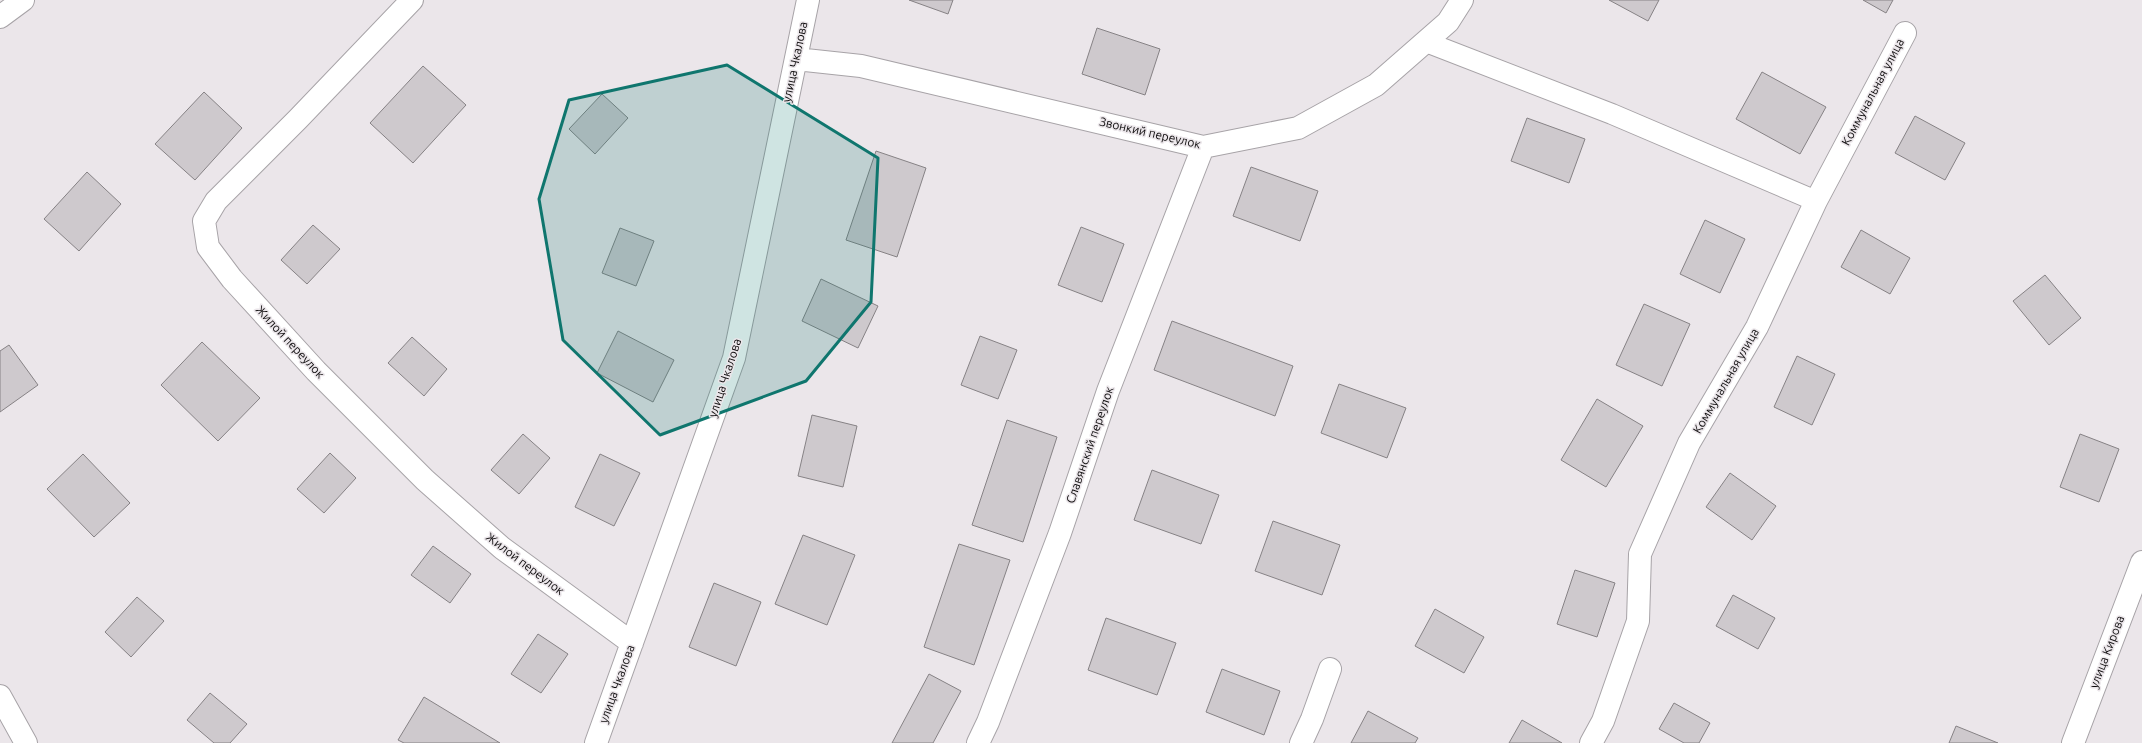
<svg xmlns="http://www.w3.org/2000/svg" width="2142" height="743" font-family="Ubuntu,sans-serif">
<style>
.building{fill:#cec9cd;stroke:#868285}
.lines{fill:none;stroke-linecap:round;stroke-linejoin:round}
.lane-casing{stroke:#a7a3a7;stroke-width:22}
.street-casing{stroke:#a7a3a7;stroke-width:24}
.lane{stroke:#fff;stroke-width:20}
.street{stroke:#fff;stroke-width:22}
.marked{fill:#0f766e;fill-opacity:0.2;stroke:#0f766e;stroke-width:3;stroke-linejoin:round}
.labels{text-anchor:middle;stroke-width:3;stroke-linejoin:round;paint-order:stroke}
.street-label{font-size:12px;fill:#0d0b0c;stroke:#ebe6ea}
</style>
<rect width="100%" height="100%" fill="#ebe6ea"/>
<path class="building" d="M909,0h44l-5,14z
M1609,0h50l-11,21z
M1863,0h30l-7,13z
M1097,28l63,21 -15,46 -63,-21z
M423,66l43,39 -53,58 -43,-40z
M1762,72l64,35 -26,47 -64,-35z
M204,92l38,36 -47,52 -40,-36z
M602,94l26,24 -33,36 -26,-25z
M1915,116l50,27 -20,37 -50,-27z
M1527,118l58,21 -16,44 -58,-22z
M876,151l50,17 -29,89 -51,-17z
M1251,167l67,24 -18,50 -67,-25z
M87,172l34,32 -42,47 -35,-32z
M1705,220l40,19 -25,54 -40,-19z
M313,225l27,24 -33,35 -26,-24z
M1081,227l43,17 -22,58 -44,-17z
M620,228l34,13 -18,45 -34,-13z
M1861,230l49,28 -20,36 -49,-27z
M2045,275l36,43 -32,27 -36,-44z
M821,279l57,27 -20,42 -56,-27z
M1644,304l46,20 -28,62 -46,-21z
M1172,321l121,45 -18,50 -121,-46z
M618,331l56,29 -21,42 -56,-29z
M980,336l37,14 -19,49 -37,-14z
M412,337l35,32 -23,27 -36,-33z
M202,342l58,56 -42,43 -57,-56z
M9,345l29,40 -38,27v-61z
M1797,356l38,18 -23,51 -38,-18z
M1339,384l67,24 -19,50 -66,-25z
M1597,399l46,27 -37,61 -45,-27z
M812,415l45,11 -14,61 -45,-11z
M1007,420l50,17 -34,105 -51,-17z
M523,434l27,24 -31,36 -28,-24z
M2080,434l39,15 -20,53 -39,-15z
M330,453l26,25 -32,35 -27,-24z
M83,454l47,49 -36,34 -47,-48z
M600,454l40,19 -26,53 -39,-19z
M1152,470l67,25 -18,49 -67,-24z
M1730,473l46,33 -24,34 -46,-33z
M1273,521l67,24 -18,50 -67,-24z
M803,535l52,20 -28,70 -52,-21z
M959,544l51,16 -36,105 -50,-18z
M433,546l38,28 -21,29 -39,-28z
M1575,570l40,13 -18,54 -40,-13z
M714,583l47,19 -25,64 -47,-19z
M1733,595l42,23 -17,31 -42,-23z
M137,597l27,24 -33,36 -26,-25z
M1435,609l49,28 -20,36 -49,-27z
M1106,618l70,25 -19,52 -69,-25z
M538,634l30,20 -27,39 -30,-19z
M1222,669l58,22 -16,44 -58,-23z
M929,674l32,17 -28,52h-41z
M210,693l37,31 -17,19h-16l-27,-23z
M424,697l76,46h-96l-6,-3z
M1674,703l36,20 -11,20h-15l-25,-14z
M1368,711l50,27 -3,5h-64z
M1522,720l40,23h-53z
M1956,726l42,17h-49z"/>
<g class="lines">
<g class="lane-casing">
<path id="lane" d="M1426,42l186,72 204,87"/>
</g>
<g class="street-casing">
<path id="street" d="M412,0l-114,119 -82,82 -12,20 4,26 24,32 84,92 109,109 77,68 130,95
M0,17l23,-17
M796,59l65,7 342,81 95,-19 78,-43 72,-63 14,-22
M0,696l26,47
M596,743l138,-385 74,-358
M978,743l10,-21 72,-189 48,-142 95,-244
M1301,743l11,-24 18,-50
M1591,743l12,-22 35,-100 2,-67 49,-111 68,-116 59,-126 89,-168
M2073,743l69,-181"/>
</g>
<use href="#lane" class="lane"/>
<use href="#street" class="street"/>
</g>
<path class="marked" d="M727,65l151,93 -7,144 -65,79 -146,54 -97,-95 -24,-141 30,-99z"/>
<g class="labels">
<g class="street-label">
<text transform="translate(795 62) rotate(-78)" y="4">улица Чкалова</text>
<text transform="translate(1873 92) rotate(-62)" y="4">Коммунальная улица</text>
<text transform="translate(1150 133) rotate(13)" y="4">Звонкий переулок</text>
<text transform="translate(290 342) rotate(47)" y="4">Жилой переулок</text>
<text transform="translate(725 378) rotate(-72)" y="4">улица Чкалова</text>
<text transform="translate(1726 381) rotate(-60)" y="4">Коммунальная улица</text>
<text transform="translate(1090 445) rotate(-71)" y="4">Славянский переулок</text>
<text transform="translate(525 564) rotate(37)" y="4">Жилой переулок</text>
<text transform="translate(2107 652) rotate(-69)" y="4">улица Кирова</text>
<text transform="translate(617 684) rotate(-70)" y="4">улица Чкалова</text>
</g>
</g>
</svg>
